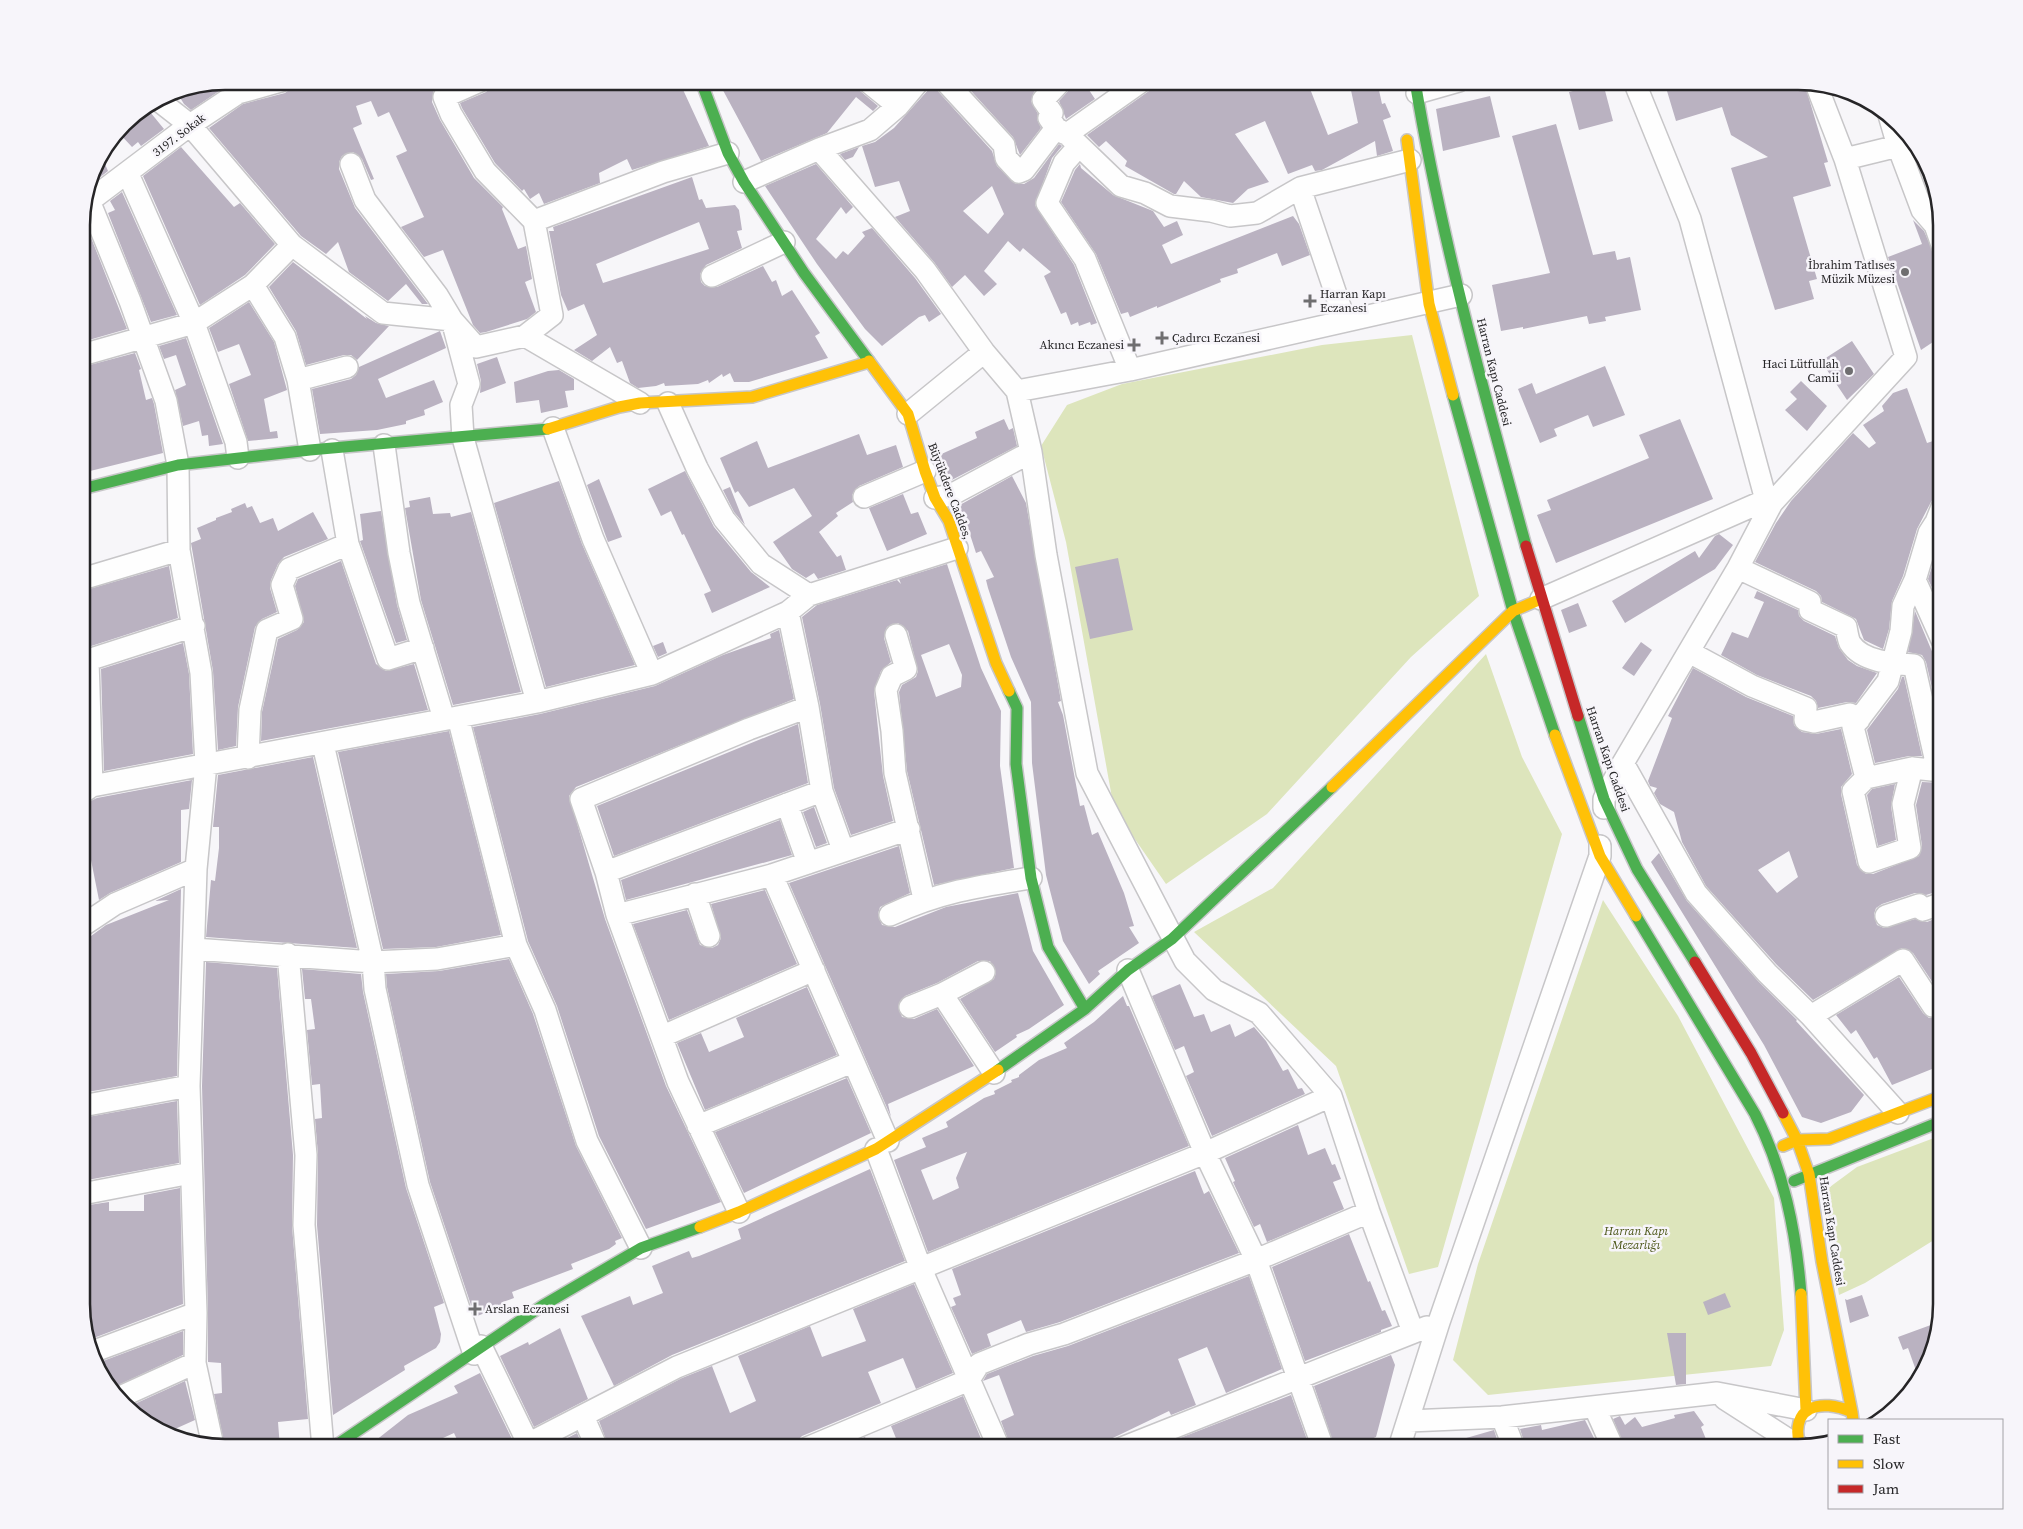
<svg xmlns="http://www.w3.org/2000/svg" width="2023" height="1529" font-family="'Source Serif 4',serif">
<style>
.green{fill:#dde5bc}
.building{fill:#bab2c1;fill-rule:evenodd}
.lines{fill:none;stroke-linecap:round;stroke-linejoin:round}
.street-casing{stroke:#c7c6c8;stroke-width:24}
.fast-casing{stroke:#c7c6c8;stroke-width:14}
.slow-casing{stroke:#c7c6c8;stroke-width:14}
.jam-casing{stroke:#c7c6c8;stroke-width:14}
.street{stroke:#fefefe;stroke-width:21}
.fast{stroke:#4caf50;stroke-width:11}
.slow{stroke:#ffc107;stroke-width:11}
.jam{stroke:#c62828;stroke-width:11}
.poi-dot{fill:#6f6e70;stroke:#f7f5fa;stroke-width:2}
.labels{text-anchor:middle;stroke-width:5;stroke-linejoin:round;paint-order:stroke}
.street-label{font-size:12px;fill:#262527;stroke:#f7f5fa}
.poi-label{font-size:12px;fill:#262527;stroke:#f7f5fa;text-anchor:end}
.park-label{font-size:12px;font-style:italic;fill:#4b5517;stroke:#f7f5fa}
.rim{fill:none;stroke:#262527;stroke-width:2.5}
</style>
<rect width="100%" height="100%" fill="#f7f6f9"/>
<path class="green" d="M1412,335l67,261 -68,61 -144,157 -101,70 -52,-75 -48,-267 -25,-96 26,-41 55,-21 200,-39z
M1486,654l36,103 40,77 -124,433 -29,7 -73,-208 -142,-134 79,-44z
M1603,900l75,116 96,182 10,132 -13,36 -283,29 -35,-35 25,-96z
M1942,1135v100l-77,48 -26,12 -16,-103 34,-25z"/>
<path class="building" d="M225,81h9l-43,29 -7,-6 -8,-13z
M293,81h156l-15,8 -2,13 8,18 34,58 29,29 -1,2 16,40 8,-3 6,33 -7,3 11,30 -9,7 -41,13 -6,1 -7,-8 -30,-75 -19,7 -23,-30 23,-10 -28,-61 11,-5 -18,-39 -11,5 -7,-16 -15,5 6,18 -9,4 21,51 -3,1 -9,-21 -9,-7 -11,4 -3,6v7l16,39 73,96h-6l-16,-20 -18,17 -39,-29 -11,-30 -12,12 -25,-18 -92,-108 34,-24 42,-11 5,-4z
M492,81h187l30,65 -77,24 -5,-11 -28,14 1,10 -56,21 -5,-11 -9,6 -6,-10 -2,2 -27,-28 -33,-55 -2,-5 26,-11 4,-4z
M718,81h137l4,9 19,16 -5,5 -17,-14 -29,36 -66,28z
M887,81h15l-6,8z
M931,81l5,8 56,62 5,15 19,18h8l10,-6 25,-34 3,2 -10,12 -17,47 39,60 23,58 -6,2 -1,-3 -11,4 -1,-4 -7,3 -5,-13 -5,2 -17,-38 7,-4 -28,-24 -3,4 -12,-11 -24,30 13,13 -13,12 -19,-21 -13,12 -18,-25 -39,-45 15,-6 -11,-30 -24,6 -13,-41 13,-4 19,-14 35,-39zM992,186l12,28 -16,20 -25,-23z
M962,81h82l-10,11 -3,9 7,13 -1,5 4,9 -21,27 -7,-18z
M1073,81h10l12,18 -29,20 -7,-18 11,-12z
M1154,81h75l8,8 9,-8h61l21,54 30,-12 -9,-42h28l5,23 3,-1 6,14 -8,3 10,31 -16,5 -2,-15 -53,29 -7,1 -3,-6 -24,9 -23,-53 -30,13 34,48 -21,7 -15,14 -32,-6 -17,-16 -8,13h-2l-49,-28 2,-5 -21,-20 -7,6 -12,-12 62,-44z
M1664,81l140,1 24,80 -4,1 7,23 -38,11 24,82 -8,2 5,18 -39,11 -44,-142 37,-11 -37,-22 -9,-28 -46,14z
M1603,83l10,38 -34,9 -10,-38z
M1490,96l10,41 -57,14 -7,-42z
M146,107l18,22 -23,17 -3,-4 -6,5 -14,-15 12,-15z
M1556,124l37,131 22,-4 2,9 13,-3 11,53 -36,7 1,4 -17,3 -2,-8 -64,13v-2l-22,4 -9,-46 58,-12 -38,-137z
M1914,146l13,15 11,49 -5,-6 -21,-57z
M181,147l53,60 6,-4 35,41 -30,31 -45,30 -57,-129z
M859,147l-6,10 -8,3 -5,-6z
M101,155l7,16 -18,14 6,-24z
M816,164l37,43 -7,7 -5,-7 -25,32 20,20 7,-8 5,4 17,-19 -3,-4 10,-4 43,50 26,36 -12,8 -4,-7 -6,2 -37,29 -17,-17 -48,-65 -52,-78z
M1080,164l1,4 32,27 40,16 11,16 13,-6 6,14 -21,10 9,19 122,-48 6,8 11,31 -28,11 -5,-13 -40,16 1,4 -18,6 1,3 -64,26v-2l-27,11 -2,-5 -7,2 -25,-60 -35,-52 14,-32z
M692,177l7,23 3,-1 4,9 29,-3 4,5 3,20 -5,1 5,17 -36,17 -6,9 1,8 4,4 12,1 46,-21 9,16 4,-2 6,16 10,-6 28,43 -5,3 13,22 -79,24h-15l-4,-9 -7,4 -1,-3 -13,9 -1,-3 -10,4 -33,2 -1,-3 -8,3 -18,2 -8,-5 -8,-22 -5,2 -7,-16 -18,14 -18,-11 23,-15 -13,-31 -16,7 -7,-16 -12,-64h5l-1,-4zM699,222l10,27 -106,34 -7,-19z
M122,192l55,123 -26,7 -43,-109 7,-3 -5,-9z
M1913,220l11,11 10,23 8,3v79l-21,14 -33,-93 34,-13z
M86,225l41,104 -45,13v-115z
M293,262l74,57 -2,-3 11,7 13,3 -32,34 -6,-5h-7l-38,10 -10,-34 -27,-44z
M249,302l25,40 13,48 -23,9 6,33 7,-1 1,7 -30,3 -19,-57 22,-9 -12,-31 -21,8 -9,-24z
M440,331l6,17 -68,31 8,19 48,-18 9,22 -19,8 1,5 -19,6v3l-29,6 -57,4 -8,-45 39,-10 5,-4 3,-8z
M186,338l37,106 -14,2 -1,-11 -6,1 -3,-15 -16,5 -8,-36 11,-5 -10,-30 -12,4 -5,-13z
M1852,341l22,33 -27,26 -26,-39z
M135,353l6,16 -2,1 7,30 6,-2 2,6 9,49 -81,20v-106z
M497,357l9,26 -26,10 1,-12 -4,-17z
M1605,366l20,49 -32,12 -5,-12 -34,14 3,7 -17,7 -22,-54 14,-6 4,11z
M559,370l15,9v11l-9,1 3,16 -27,6 -2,-13 -23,3 -2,-21 34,-11z
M1801,381l26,25 -20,25 -22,-21 12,-11 -7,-7z
M1907,388l20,55 15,-5v57l-7,2 -4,5 -14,27 -14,47 -11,25 -3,28 -6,20 -19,-9 -8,-21 -34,-17 -1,-6 -5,-5 -61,-29 21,-39 15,-22 62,-68 16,15 7,-5 -13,-18 21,-14 -2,-5 11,-13z
M1004,419l5,11 4,-2 4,18 -71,37 -9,-27 40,-18 -2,-6z
M1680,419l33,80 -157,64 -19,-48 14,-5 -4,-10 102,-42 -10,-23z
M859,434l8,21 29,-10 7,22 -44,19 -7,9 1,7 -17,11 2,3 -19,16 18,25 4,-2 5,15 -28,9 -4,-6 -8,5 -14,-9 -19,-27 39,-26 -18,-28 -45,19 -11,-16 -3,2 -15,-35 37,-17 11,27z
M685,471l29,56 37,45 19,15 -58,26 -8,-19 7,-3 -27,-57 -2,1 -11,-24 -10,5 -13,-27z
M1012,476l14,27 35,198 -3,1 5,13 17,91 4,-1 8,30 6,-3 26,61 10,33 -5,1 10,16 -41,28 2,3 -11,10 -26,-43 -17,-66 -14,-112 -1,-61 -20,-45 -23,-69 -2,-8 8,-3 -13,-26 -5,2 -12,-37 -6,-10z
M599,479l23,58 -14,5 -21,-57z
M559,481l23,63 53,121 -89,22 -52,-184z
M730,487l15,38 -11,-13 -11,-22z
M903,494l8,20 7,-2 9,22 -40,17 -18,-43z
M430,497l3,17 17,-1 1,4 20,-5 50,180 -68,13 -32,-105 -16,-92 5,-1 -1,-6z
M245,503l2,5 5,-2 8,17 13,-5 5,13 35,-19 15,27 -44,18 -6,7 -7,16 -1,8 7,24 -15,7 -7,8 -17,80 -2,39 -18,4 -5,-79 -22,-128 10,-4 -4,-11 19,-8v-2l16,-6 -1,-3z
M381,511l16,94 10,35 -11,3 -36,-102 3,-1 -3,-26z
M1719,534l14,11 -18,24 -90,54 -13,-22 83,-50 4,7 16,-22z
M1942,536v73l-14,-30z
M1118,558l15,72 -43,9 -15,-72z
M341,561l35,103 10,7 28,-7 14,46 -167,31 1,-29 16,-73 19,-9 7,-8 -9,-36 3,-7z
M947,564l34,104 20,43 -1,55 14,102 -80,17 -27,-114 -8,-79 3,-7 14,-8 2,-6 -10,-40 -10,-8 -11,4 -3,11 7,24 -10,9 -7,20 9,85 10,45 -42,14 -17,-47 -14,-84 -18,-87 15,-12 80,-25 4,4 -2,-5zM949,644l13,31 -1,12 -25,10 -15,-42z
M169,566l9,52 -96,31v-29l8,-1 -8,-20v-8z
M1757,591l41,19 1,6 5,5 31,15 4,12 9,12 9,6 20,7 -21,30 -9,-1 -29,6 -2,-7 -5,-5 -54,-21 -36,-20 11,-23 16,6 16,-36 -10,-4z
M1578,603l9,23 -18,7 -8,-23z
M1915,611l21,50 6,-3v18l-6,2 6,18v35l-16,-69 -4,-7 -14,-3z
M779,630l15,69 -218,88 -7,9 36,123 61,167 55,116 -75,27 -47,-93 -42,-130 -29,-65 -55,-214 67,-13 115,-28 68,-31 48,-17 -1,-4z
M663,642l4,11 -9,4 -5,-11z
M1641,642l11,8 -18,26 -12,-8z
M183,643l6,31 4,80 -89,17 -3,-102z
M1693,668l53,29 47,19 1,9 8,7 14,2 25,-5 11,45 -11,13v7l16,71 9,9h7l46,-18 3,-10 -6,-41 6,-23 20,1v72l-4,1 4,16 -9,2 6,17 -13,4 -11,-2 -33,11 -6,4 -2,6 3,11 7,3 31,-9 12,3 15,-6v76h-3l-26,-39 -11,-5 -89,52 -37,-36 -70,-78 -24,-44 -8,-30 -14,-8 -6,-11 3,-5 -7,-2 -2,-5 24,-63 -4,-2zM1789,851l9,26 -21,16 -19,-23z
M1902,677h2l18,79h-13l-34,7 -8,-33 31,-41z
M798,724l10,59 -194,73 -17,-50z
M449,731l52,204 -65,12 -53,2 -45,-197z
M313,757l44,191 -151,-11 5,-57 4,1 4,-33v-21h-6l5,-52z
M192,780l-3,29 -8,1v52l-71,31 -11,7 -17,-85v-10l15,-7z
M1895,784l-4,22 5,34 -18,6 -11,-51 5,-6z
M814,807l13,36 -11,4 -13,-35z
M780,820l12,35 -166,45 -5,-20z
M899,846l11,47 -30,14 -2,7 4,11 13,2 51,-20 72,-14 15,58 31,54 -35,24 -13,6 1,2 -22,15 -35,-53 34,-20 2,-7 -6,-11h-12l-41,22 -32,13 -7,10 4,11 12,2 23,-10 37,57 -86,38 3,13 -102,-234z
M1659,853l28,48 71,80 39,39 -1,1 68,74 -13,17 -30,11 -19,-6 -38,-72 -113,-183z
M181,889l-4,187 -95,17v-131h4l-4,-24 9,-2 15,-11 63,-25 -14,1z
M765,890l32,74 -128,56 -36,-96 54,-14 13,35 12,3 6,-3 3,-7 -10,-34z
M509,959l24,55 43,132 46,92 -7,3 1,3 -7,5 -38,15 2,5 -61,23 2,6 -11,4 1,3 -29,12 -45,-135 -43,-195 -1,-13 53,-3z
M206,962l71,6 16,187 -1,71 16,193 -30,3 2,26h-55l-11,-54 8,-1 -1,-30 -13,-1v-49l-6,-227z
M302,969l59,5 2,18 43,196 38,115 -10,4 7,27 -1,8 -4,6 -32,18 1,4 -72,45 -16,-190 1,-70 -3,-36 7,-1 -2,-34 -8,1 -5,-55 8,-1 -4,-30h-6z
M1899,977l24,36 6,5 13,-1v48l-50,20 -15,-28 -3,2 -18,-29 -5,4 -15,-19z
M1180,984l14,33 10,-3 7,18 19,-8 5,13 19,-10 12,14 17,30 5,-2 10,20 4,-1 3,6 -93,42 -26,-60 8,-4 -10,-26 -9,4 -23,-54z
M807,987l30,68 -132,55 -28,-67 24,-10 8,19 35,-15 -8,-19z
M1123,996l4,10h2l60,140 -261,106 -34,-92 32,-13 -4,-9 26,-11 -2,-5 38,-24 11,-4 -1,-3 18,-9 -1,-2 8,-3v-2l20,-15 28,-12 -3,-5 30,-21zM967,1152l-11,26 3,10 -26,12 -12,-30z
M847,1078l24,55 -127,60 -29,-61z
M177,1101l2,62 -97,18v-63z
M1298,1125l10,30 17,-7 7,17 3,-1 6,15 -8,3 11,27 -77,33 -7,-18 -6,3 -21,-45 2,-1 -10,-23z
M870,1169l35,92 -233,94 -58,31 -33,-70 49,-20 3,9 30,-12 -11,-27 37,-15 3,7 7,-2 42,-17 -3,-10z
M1195,1171l9,23 5,-3 30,62 -179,69 -34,10 -5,-12 -34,14 4,12 -19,8 -21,-47 5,-2 -3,-7 8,-3 -9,-26z
M180,1188l3,116 -92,35 -4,-45h-5v-88l27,-4v9h35v-16z
M1349,1234l19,48 2,-1 12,30 3,-1 7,16 -11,4v2l-76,29 -33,-94z
M1249,1276l33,93 -56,24 -19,-46 -29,12 18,46 -25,10 -2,-4 -77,37h-81l-10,-27 13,-6 -15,-40 -16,6 4,-7 46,-18 35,-10z
M914,1284l39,89 -37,16 -13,-31 -35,14 13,31 -79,33 -5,5 -2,7h-186l-10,-27 83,-43 30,-12 18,47 26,-12 -18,-45 72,-30 12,31 44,-16 -13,-32z
M1725,1293l6,14 -23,8 -5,-13z
M1862,1295l7,21 -19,7 -5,-24 2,1z
M1939,1322l-5,29 -15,28 -11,-31 -5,2 -5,-13z
M560,1328l28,71 -54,28 -34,-71 28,-14 1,3z
M183,1331v24l-71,33 -16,-20 -1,-4z
M1667,1333h19v51l-10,1z
M1391,1355l4,10 -19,72 -7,3 -2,8h-32l-21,-62z
M480,1373l32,66 -4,9h-47l-7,-15 -33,15h-55l42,-33 50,-22 -4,-7z
M185,1381l10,39 -29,13 -29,-15 -9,-11z
M1291,1395l19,53h-126l-4,-10z
M963,1396l22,52h-85l-9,-22z
M1694,1411l10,14 -3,2 7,17 -8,4h-75l-12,-29 7,-3 5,9 10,-8 7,10 33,-9 -1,-3z
M1585,1420l14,28h-73l-6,-19 21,-4 1,5z
M1494,1430l6,18h-58v-3z
M577,1433l6,14 -35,1z
M865,1437l4,11h-29z"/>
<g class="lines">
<g class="street-casing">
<path id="street" d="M480,81l-36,16 7,17 34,57 49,50
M867,81l31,25
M945,81l59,64 2,13 13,14 5,-2 32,-42
M1061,81l-18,19 9,13 -3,5 7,10 8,5
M1142,81l-75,53 54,52 24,7 25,13 41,5 19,5 27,-3 43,-25
M1634,81l56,138 76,281
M1417,93l42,-12
M158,100l32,25 102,120 91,68 69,7 24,27 49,-11 115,67
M1889,115l9,31 24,64 13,15 7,20
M1078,147l-14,16 -17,40 38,56 45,111
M819,149l106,121 59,82 33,39
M1845,159l53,-13
M351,164l14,36 72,95 15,25 17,64 -8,21 2,33 74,264
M128,174l66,149 42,119 2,16
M744,182l75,-33 51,-19 28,-24 21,-25
M90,203l40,98 36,100 12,64 1,85 22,123 5,91 -10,105 -7,217 7,227 -1,50 18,83
M84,205l106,-80 48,-32 43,-12
M712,276l72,-34
M253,285l32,52 13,43 12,70
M1345,321l-45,-133 110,-28
M525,336l27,-21 -18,-94 129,-49 65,-19
M82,355l112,-32 59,-38 39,-40
M298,380l49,-13
M668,403l29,65 27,51 37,45 48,31
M908,414l76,-62
M553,428l40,111 59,135
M384,445l15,108 10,50 35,116
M332,450l16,94 40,115 35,-11
M864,497l61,-26
M935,498l16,-3 80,-43
M1942,507l-6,15 -7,11 -14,47 27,60
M1738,568l72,34v8l36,17c1,5 2,12 4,16 12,19 44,21 64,22l24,106
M82,579l97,-29
M1915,580l-12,26 -2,25 -13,50 -35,46 13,51 46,-10 30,3
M1541,599l225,-99 6,3
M788,612l20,95 14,84 21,59
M896,635l10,34 -14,7 -6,14 6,41 3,42 29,126
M1689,652l63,34 54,22 -1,12 9,2 36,-8 9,6
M88,660l4,126
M82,662l112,-36
M458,717l58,228 29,65 42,131 54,107
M323,744l50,218 2,27 43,196 56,169
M248,758l2,-48 17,-80 25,-11 -10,-34 7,-16 59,-25
M1623,763l73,130 71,80 44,43 87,97
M1866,778l-13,13 16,71 41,-14 -7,-44 9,-36
M82,793l10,-7 445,-84 115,-28 136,-62 21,-17 148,-47
M787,804l21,59
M1604,808v-9l19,-36 115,-195 34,-65 134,-146 -61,-198 -29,-75
M606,872l216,-81
M772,875l116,266
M695,894l14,42
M617,915l155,-40 137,-46
M890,915c49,-23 89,-29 141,-37
M1886,916l33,-11 4,5 19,-7
M82,926l33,-22 81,-35
M194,949l179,13 64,-3 79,-14
M288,954l18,201 -2,70 19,223
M1128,970l77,183 51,107 67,188
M942,994l52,79
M910,1007l32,-13 42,-22
M1811,1016l92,-56 30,46 9,-2
M663,1036l151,-66
M82,1106l107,-20
M698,1126l154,-64
M876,1149l45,120 78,179
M82,1194l109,-21
M739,1212l-61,-130 -61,-167 -11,-43 -25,-73 168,-70 59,-22
M1413,1332l-44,-120 -38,-116 -72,-83 -45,-23 -29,-29 -98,-188 -41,-218 -15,-103 -14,-61 113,-21 331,-75
M481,1346l47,97
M92,1352l104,-39
M120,1397l75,-34
M1725,1399l75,48
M1595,1408l18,40
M583,1416l14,32
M1502,1417l12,31
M1409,1421l93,-4 215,-24 89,17
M520,1448l157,-81 528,-214 126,-57
M807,1448l162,-68 10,-16 50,-20 35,-10 192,-74 113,-48
M1122,1448l305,-121
M1399,1448l40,-126 161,-466v-10"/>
</g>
<g class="fast-casing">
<path id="fast" d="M701,81l27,72 16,29 60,91 65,88
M1415,81c26,157 69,312 111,465
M1453,395l60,216 42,124
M82,489l96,-24 132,-15 238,-21
M1009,691l8,17 -1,56 15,114 17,69 37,62
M1578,716l26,83 33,70 58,93
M1636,916l119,198c29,57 41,117 46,180
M998,1070l87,-61 43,-39 44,-31 160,-152
M1794,1181l148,-60
M332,1448l210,-142 99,-58 59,-21"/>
</g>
<g class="slow-casing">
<path id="slow" d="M1407,140l22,164 24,91
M869,361l39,53 17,57 10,27 14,23 47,142 13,28
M548,429l71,-22 21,-4 112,-6 117,-35
M1555,735l45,121 36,60
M1332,787l181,-176 28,-12
M1783,1113l14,27 12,34 13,88 30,150
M1783,1146l14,-6 32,-1 113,-43
M700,1227l39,-15 137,-63 122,-79
M1801,1294l5,116
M1800,1447c-11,-41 20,-49 52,-35l1,8"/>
</g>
<g class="jam-casing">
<path id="jam" d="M1526,546l52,170
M1695,962l56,91 32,60"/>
</g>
<use href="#street" class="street"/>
<use href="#fast" class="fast"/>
<use href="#slow" class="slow"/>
<use href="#jam" class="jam"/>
</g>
<g class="poi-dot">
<circle cx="1905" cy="272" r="5"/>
<path d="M1307.5 293.5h5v5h5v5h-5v5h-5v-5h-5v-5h5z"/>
<path d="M1159.5 330.5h5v5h5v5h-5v5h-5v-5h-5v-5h5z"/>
<path d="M1131.5 337.5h5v5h5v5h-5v5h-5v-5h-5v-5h5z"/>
<circle cx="1849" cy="371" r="5"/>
<path d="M472.5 1301.5h5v5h5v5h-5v5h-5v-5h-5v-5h5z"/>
</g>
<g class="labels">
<g class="street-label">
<text transform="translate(179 135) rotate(-37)" y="4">3197. Sokak</text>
<text transform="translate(1494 372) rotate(76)" y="4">Harran Kapı Caddesi</text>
<text transform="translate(950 491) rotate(69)" y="4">Büyükdere Caddes,</text>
<text transform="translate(1608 759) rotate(71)" y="4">Harran Kapı Caddesi</text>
<text transform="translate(1832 1231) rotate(81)" y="4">Harran Kapı Caddesi</text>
</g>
<g class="poi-label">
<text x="1895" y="269">İbrahim Tatlıses<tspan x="1895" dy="14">Müzik Müzesi</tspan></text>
<text x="1320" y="298" text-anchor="start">Harran Kapı<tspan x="1320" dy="14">Eczanesi</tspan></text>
<text x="1172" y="342" text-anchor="start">Çadırcı Eczanesi</text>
<text x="1124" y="349">Akıncı Eczanesi</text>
<text x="1839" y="368">Haci Lütfullah<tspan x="1839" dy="14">Camii</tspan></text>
<text x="485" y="1313" text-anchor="start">Arslan Eczanesi</text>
</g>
<g class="park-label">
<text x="1636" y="1235">Harran Kapı<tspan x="1636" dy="14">Mezarlığı</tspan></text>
</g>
</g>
<path d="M0 0H2023V1529H0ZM225 90H1798A135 135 0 0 1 1933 225V1304A135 135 0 0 1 1798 1439H225A135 135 0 0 1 90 1304V225A135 135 0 0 1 225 90Z" fill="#f7f5fa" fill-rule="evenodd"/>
<path class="rim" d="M225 90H1798A135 135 0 0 1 1933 225V1304A135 135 0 0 1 1798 1439H225A135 135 0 0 1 90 1304V225A135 135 0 0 1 225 90Z"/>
<rect x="1828" y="1419" width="175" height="90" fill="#f7f5fa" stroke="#a3a2a6"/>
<rect x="1838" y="1435" width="25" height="8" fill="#4caf50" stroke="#a3a2a6"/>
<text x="1873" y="1444" font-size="15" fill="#262527">Fast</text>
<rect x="1838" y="1460" width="25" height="8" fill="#ffc107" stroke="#a3a2a6"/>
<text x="1873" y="1469" font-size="15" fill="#262527">Slow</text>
<rect x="1838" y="1485" width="25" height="8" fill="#c62828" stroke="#a3a2a6"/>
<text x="1873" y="1494" font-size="15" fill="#262527">Jam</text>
</svg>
